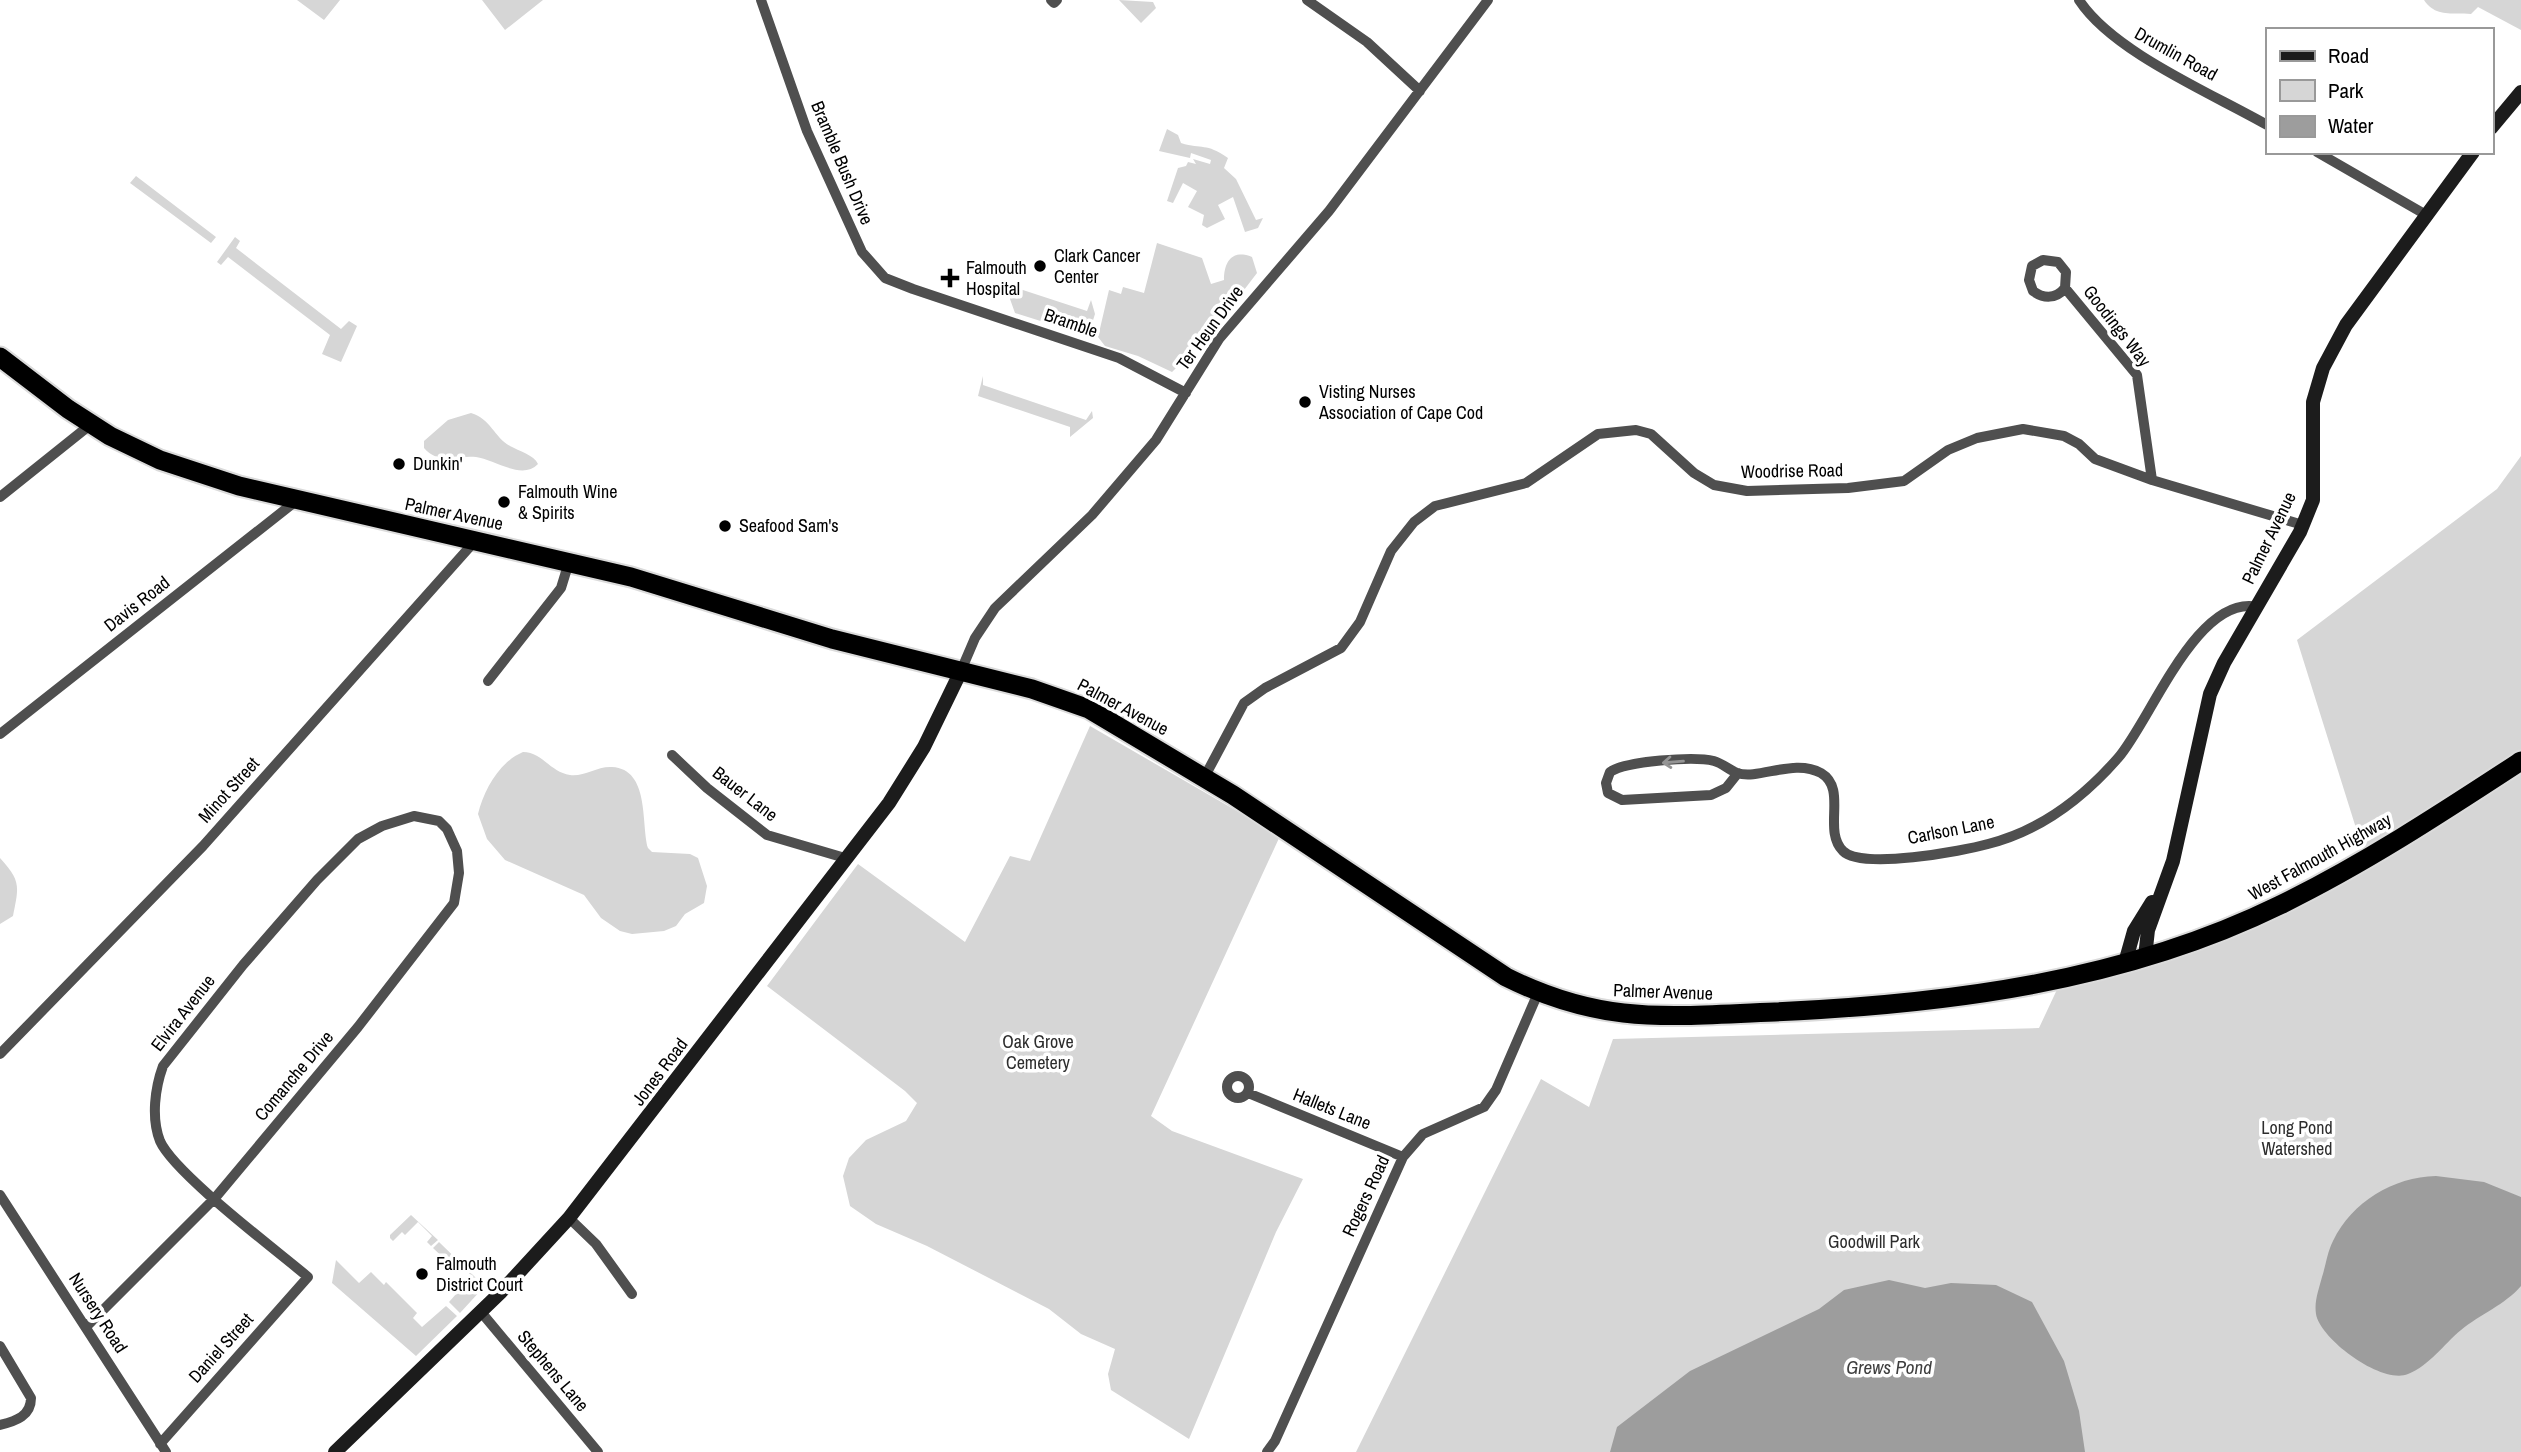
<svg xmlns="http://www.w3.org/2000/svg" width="2521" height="1452" font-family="'Archivo Narrow',sans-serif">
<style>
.green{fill:#d6d6d6}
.water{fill:#9d9d9d}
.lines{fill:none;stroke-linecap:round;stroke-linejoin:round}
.trunk-casing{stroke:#dbdbdb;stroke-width:23}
.minor{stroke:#4f4f4f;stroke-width:10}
.secondary{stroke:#1c1c1c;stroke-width:14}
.trunk{stroke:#000;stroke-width:19}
.oneway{stroke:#959595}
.poi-dot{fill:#000;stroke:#fff;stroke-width:2.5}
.labels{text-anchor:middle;stroke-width:7;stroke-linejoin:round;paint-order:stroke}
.street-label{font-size:18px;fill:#000;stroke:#fff}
.poi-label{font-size:18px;fill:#000;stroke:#fff;text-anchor:start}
.park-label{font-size:18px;fill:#2d2d2d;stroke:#fff}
.water-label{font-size:19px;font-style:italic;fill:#3e3e3e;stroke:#fff}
</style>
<rect width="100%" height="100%" fill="#fff"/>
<path class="green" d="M297,0h43l-16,20z
M482,0h61l-38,30z
M1119,0l34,2 3,6 -15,15z
M2424,0h97v30l-43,-23 -7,7c-19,-2 -35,4 -47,-14z
M1167,129l11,6 3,8c22,7 24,-1 47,15l-4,10 12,11 20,41 7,-2 -5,10 -13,4 -12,-35 -15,8 7,14 -18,9 -5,-3 2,-10 -16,-8 9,-16 -14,-8 -10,20 -6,-2 11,-33 8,-2 2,-4 8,2 -3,-5 17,5 1,-4 -20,-7 -1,5 -31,-7z
M136,176l80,61 -5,6 -81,-60z
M235,237l5,4 -4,7 105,81 8,-8 8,5 -16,36 -19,-8 8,-19 -102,-78 -7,8 -4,-3z
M1157,243l45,15 9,26 13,-4c0,-18 8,-31 28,-23l5,16 -49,64 -36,35 -34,-16 -33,-10 -7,-9 11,-47 12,4 2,-7 21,6z
M1014,287l73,24 4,-11 4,14 -7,22 -73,-23 -5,-14z
M983,376v9l103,35 6,-9 1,7 -23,19v-10l-92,-31z
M471,413c20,6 23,24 39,33 9,5 24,9 28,18 -16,17 -44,-5 -62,-7 -18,-2 -38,8 -52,-9v-7l24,-21z
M2521,456v996h-1165l185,-373 48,28 24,-68 426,-11 22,-47 91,-30 214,-91 -69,-220 200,-151z
M1090,726l190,110 -129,280 21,15 131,48 -27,53 -87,207 -78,-49 -3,-16 7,-25 -34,-15 -32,-25 -122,-63 -51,-22 -26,-18 -7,-30 6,-18 17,-18 40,-19 11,-18 -12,-12 -138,-105 91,-122 107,78 45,-86 20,5z
M523,752c19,0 27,20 47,23 14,2 27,-9 42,-8 38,2 29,57 36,81l4,4 38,2 8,4 9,28 -3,17 -19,11 -9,12 -12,5 -32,3 -12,-3 -19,-13 -17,-23 -79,-35 -18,-21 -9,-25c6,-24 21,-52 45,-62z
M0,858c21,23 19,28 13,58l-13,8z
M411,1215l27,25 -7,6 -4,-4 5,-6 -14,-14 -13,13 -3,-3 -9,9 -3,-3v-3z
M439,1242l36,35 7,12 -22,24 -11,-11 23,-26 -15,-14 -5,4 -19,-18z
M336,1260l23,23 12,-11 13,13 2,-3 31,31 -4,5 9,9 24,-21 11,10 -41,40 -84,-73z"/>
<path class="water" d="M2436,1176l48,6 37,15v89c-15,18 -42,29 -60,44 -18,15 -31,35 -53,44 -26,11 -88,-35 -92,-60 -2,-13 3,-25 6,-37 4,-12 5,-24 11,-36 19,-39 60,-64 103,-65z
M1889,1280l36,8 26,-5 45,2 36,17 32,59 15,50 6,41h-475l7,-25 73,-56 129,-62 25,-19z"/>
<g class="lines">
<g class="trunk-casing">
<path id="trunk" d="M0,357l68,52 42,27 50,24 79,26 392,91 201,62 200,50 57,20 144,86 273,182c98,49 164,39 269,35 172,-8 348,-30 505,-107 84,-41 163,-93 241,-144"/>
</g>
<path class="minor" d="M761,0l46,131 55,121 23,26 28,11 206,69 67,35
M1051,0l3,3 3,-3
M1307,0l60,42 53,49
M2079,0c34,52 132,93 188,125
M2317,152l111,64
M2065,288l1,-16 -8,-10 -15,-2 -11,6 -3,14 4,11c11,8 23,8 32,-3l72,87 15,105 151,45
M0,497l90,-72
M960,673l15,-35 20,-30 97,-93 64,-75 63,-101 110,-128 159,-211
M488,681l73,-93 8,-26
M0,734l296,-233
M672,755l35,33 60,47 78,23
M1738,773l-12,15 -15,7 -89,5 -14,-7 -2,-10 4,-11c16,-11 84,-16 104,-11 8,2 15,9 23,12 23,7 57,-15 84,0 27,16 1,57 22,78 18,19 120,0 145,-7 52,-13 95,-46 130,-86 32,-36 79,-165 140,-151
M1204,778l40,-75 21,-15 76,-40 19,-26 31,-71 23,-29 21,-16 91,-23 72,-49 38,-4 15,4 43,39 20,12 33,6 101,-3 56,-7 44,-31 29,-12 46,-9 41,7 15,8 16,15 57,21
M0,1054l203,-208 272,-305
M1227 1087a11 11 0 1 1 22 0a11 11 0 1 1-22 0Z
M1248,1093l155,64
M0,1195l166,257
M569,1218l27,26 36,50
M481,1312l117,140
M87,1326l128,-128 143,-171 96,-124 5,-30 -2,-22 -10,-22 -8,-8 -25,-5 -32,10 -24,13 -41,41 -74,85 -80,101c-8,22 -12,52 -3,75 14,32 116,109 148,136l-148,167
M0,1346l31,52c0,18 -15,23 -31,27
M1267,1452l8,-11 128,-284 20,-23 61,-27 12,-17 42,-97"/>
<path class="secondary" d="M2491,128l30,-36
M2145,957l3,-27 25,-69 37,-167 14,-31 76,-131 13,-32v-98l10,-34 23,-43 127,-173
M2125,963l9,-32 18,-29
M335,1452l165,-159 69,-75 320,-415 35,-56 36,-74"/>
<use href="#trunk" class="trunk"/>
</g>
<defs><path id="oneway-shaft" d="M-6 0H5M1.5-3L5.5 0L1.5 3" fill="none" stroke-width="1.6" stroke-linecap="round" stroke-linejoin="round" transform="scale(1.75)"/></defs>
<use class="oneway" href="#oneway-shaft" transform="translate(1673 762) rotate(175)"/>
<g class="poi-dot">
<circle cx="1040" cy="266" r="7"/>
<path d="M946.5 267.5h7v7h7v7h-7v7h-7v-7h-7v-7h7z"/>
<circle cx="1305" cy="402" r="7"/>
<circle cx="399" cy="464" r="7"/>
<circle cx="504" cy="502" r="7"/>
<circle cx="725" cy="526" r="7"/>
<circle cx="422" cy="1274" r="7"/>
</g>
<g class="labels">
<g class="street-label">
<text transform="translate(2176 54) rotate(29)" y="6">Drumlin Road</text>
<text transform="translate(842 163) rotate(67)" y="6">Bramble Bush Drive</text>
<text transform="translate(1071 323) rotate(19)" y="6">Bramble</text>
<text transform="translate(2117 326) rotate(52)" y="6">Goodings Way</text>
<text transform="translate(1210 328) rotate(-54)" y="6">Ter Heun Drive</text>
<text transform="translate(1792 471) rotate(-1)" y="6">Woodrise Road</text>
<text transform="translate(454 514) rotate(12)" y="6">Palmer Avenue</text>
<text transform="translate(2269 538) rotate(-64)" y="6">Palmer Avenue</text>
<text transform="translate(137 604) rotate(-38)" y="6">Davis Road</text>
<text transform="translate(1123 707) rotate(28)" y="6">Palmer Avenue</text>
<text transform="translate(229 790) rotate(-48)" y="6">Minot Street</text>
<text transform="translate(745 794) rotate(38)" y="6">Bauer Lane</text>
<text transform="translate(1951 830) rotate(-11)" y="6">Carlson Lane</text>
<text transform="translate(2320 857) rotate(-29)" y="6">West Falmouth Highway</text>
<text transform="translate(1663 992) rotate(2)" y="6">Palmer Avenue</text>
<text transform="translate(183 1013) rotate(-52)" y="6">Elvira Avenue</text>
<text transform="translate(660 1072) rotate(-53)" y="6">Jones Road</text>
<text transform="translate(294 1076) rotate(-50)" y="6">Comanche Drive</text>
<text transform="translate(1332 1109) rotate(22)" y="6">Hallets Lane</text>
<text transform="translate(1366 1196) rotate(-65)" y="6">Rogers Road</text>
<text transform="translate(98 1313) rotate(57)" y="6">Nursery Road</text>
<text transform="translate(221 1348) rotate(-48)" y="6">Daniel Street</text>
<text transform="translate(553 1371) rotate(50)" y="6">Stephens Lane</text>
</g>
<g class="poi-label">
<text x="1054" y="262">Clark Cancer<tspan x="1054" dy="21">Center</tspan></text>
<text x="966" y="274">Falmouth<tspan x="966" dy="21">Hospital</tspan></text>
<text x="1319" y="398">Visting Nurses<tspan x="1319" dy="21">Association of Cape Cod</tspan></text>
<text x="413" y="470">Dunkin'</text>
<text x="518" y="498">Falmouth Wine<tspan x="518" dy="21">&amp; Spirits</tspan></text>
<text x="739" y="532">Seafood Sam's</text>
<text x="436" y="1270">Falmouth<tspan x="436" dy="21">District Court</tspan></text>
</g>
<g class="park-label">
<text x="1038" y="1048">Oak Grove<tspan x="1038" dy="21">Cemetery</tspan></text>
<text x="2297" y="1134">Long Pond<tspan x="2297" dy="21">Watershed</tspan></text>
<text x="1874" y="1248">Goodwill Park</text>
</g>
<g class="water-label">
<text x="1889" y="1374">Grews Pond</text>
</g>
</g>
<rect x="2266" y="28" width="228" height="126" fill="#ffffff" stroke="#999999" stroke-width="2"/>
<rect x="2280" y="51" width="35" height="10" fill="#1c1c1c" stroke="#999999" stroke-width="2"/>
<text x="2328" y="63" font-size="21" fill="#000000">Road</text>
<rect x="2280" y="80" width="35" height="21" fill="#d6d6d6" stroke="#999999" stroke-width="2"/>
<text x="2328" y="98" font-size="21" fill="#000000">Park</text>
<rect x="2280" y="116" width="35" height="21" fill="#9d9d9d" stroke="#999999" stroke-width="2"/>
<text x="2328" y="133" font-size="21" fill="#000000">Water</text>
</svg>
